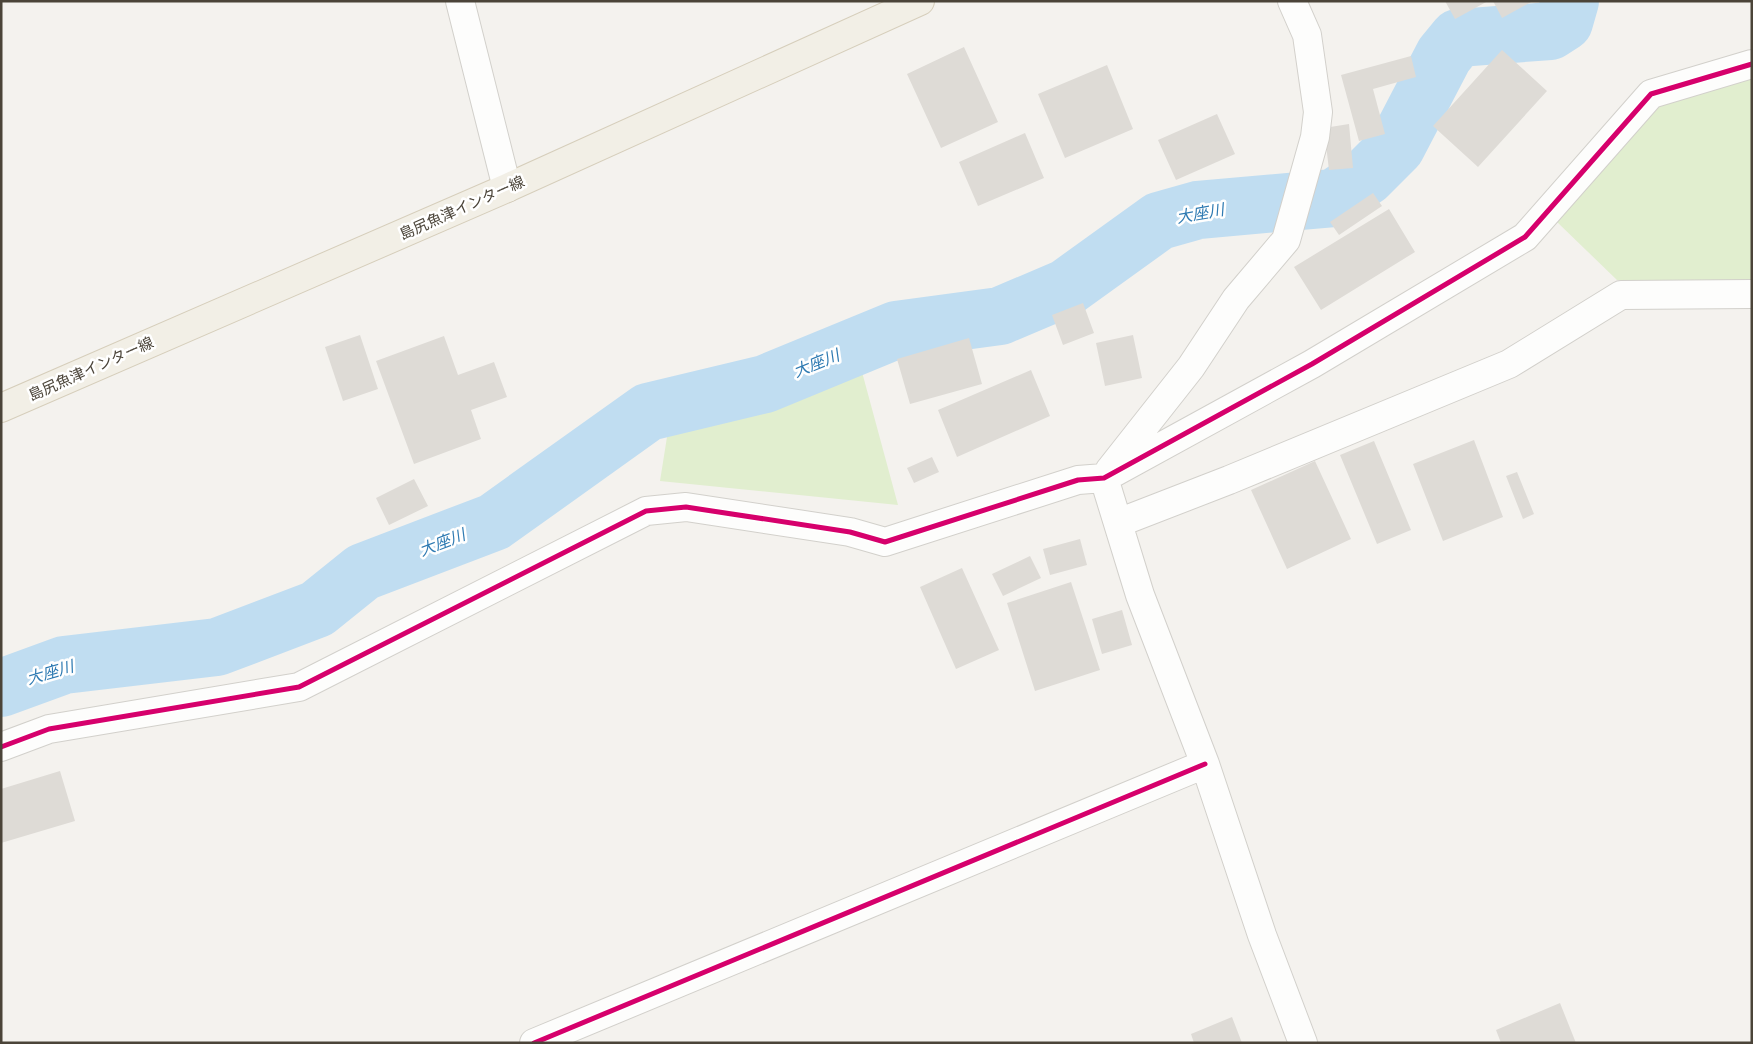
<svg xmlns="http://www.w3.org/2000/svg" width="1753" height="1044" font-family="Montserrat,'Noto Sans JP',sans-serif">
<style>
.green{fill:#e1eecf}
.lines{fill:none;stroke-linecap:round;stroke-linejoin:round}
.river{stroke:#c0ddf1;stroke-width:58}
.building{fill:#dedbd6}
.minor-casing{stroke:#d2d0cb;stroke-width:30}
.primary-casing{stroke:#d6cebb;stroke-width:30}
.minor{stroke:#fdfdfc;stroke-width:28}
.primary{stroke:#f2efe6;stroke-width:28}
.cycleway-casing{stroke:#fff;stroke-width:8}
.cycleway{stroke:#d6006c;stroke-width:5}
.labels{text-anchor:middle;stroke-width:5;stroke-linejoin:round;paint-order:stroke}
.street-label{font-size:15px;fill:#4b4439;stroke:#fff}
.water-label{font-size:16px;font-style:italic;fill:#2e7ab2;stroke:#fff}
</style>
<rect width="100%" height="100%" fill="#f4f2ee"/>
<path class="green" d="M1752,75v205l-42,5 -93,-5 -60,-58 104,-121z
M862,372l36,133 -238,-24 7,-44z"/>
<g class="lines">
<path class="river" d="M1,688l63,-23 153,-18 100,-38 46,-37 131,-50 154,-110 117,-28 131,-54 104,-14 66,-28 93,-67 39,-11 136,-12 33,-22 29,-29 48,-92 14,-17 92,-7 14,-9 6,-21"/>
</g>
<path class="building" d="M1445,1h43l-33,18z
M1493,1h40l-31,17z
M964,47l34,75 -57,26 -34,-74z
M1502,50l45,41 -69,76 -45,-41z
M1411,56l5,21 -43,12 12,45 -26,7 -18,-66z
M1107,65l26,64 -68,29 -27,-64z
M1217,114l18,40 -59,26 -18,-40z
M1349,124l4,44 -24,2 -5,-42z
M1025,133l19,45 -66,28 -19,-44z
M1373,193l9,13 -43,29 -9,-13z
M1389,209l26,43 -94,58 -27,-43z
M1083,303l11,30 -31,12 -11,-30z
M360,335l18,54 -35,12 -18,-54z
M1133,335l9,43 -37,8 -9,-43z
M444,336l14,39 36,-13 13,35 -36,13 10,29 -67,25 -38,-103z
M969,338l13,46 -72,20 -13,-45z
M1031,370l19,46 -93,41 -19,-47z
M1474,440l29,77 -60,24 -30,-77z
M1374,441l37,89 -34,14 -37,-89z
M932,457l7,15 -25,11 -7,-15z
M1315,461l36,78 -64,30 -36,-79z
M1517,472l17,42 -11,5 -17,-43z
M414,479l14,27 -39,19 -13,-27z
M1080,539l7,26 -37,10 -7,-26z
M1030,556l11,22 -38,18 -11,-22z
M962,568l37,82 -43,19 -36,-82z
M1071,582l29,88 -65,21 -28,-88z
M1122,610l10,35 -30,9 -10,-35z
M60,771l15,50 -74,22v-54z
M1560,1003l16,40h-75l-5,-13z
M1232,1017l10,26h-48l-3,-9z"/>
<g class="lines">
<g class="minor-casing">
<path id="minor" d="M460,1l47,187
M1109,471l82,-104 45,-68 50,-59 29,-103 3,-25 -11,-77 -15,-34
M1104,478l36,117 65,169 57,171 41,108
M1118,523l111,-43 280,-116 112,-69 131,-1
M1,747l48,-18 250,-42 347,-176 40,-4 164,25 35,10 193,-62 26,-2 208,-114 213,-127 126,-143 101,-30
M534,1043l671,-279"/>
</g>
<g class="primary-casing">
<path id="primary" d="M1,408l506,-220 413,-187"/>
</g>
<use href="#minor" class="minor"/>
<use href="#primary" class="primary"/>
<g class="cycleway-casing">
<path id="cycleway" d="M1,747l48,-18 250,-42 347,-176 40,-4 164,25 35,10 193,-62 26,-2 208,-114 213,-127 126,-143 101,-30
M534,1043l671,-279"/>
</g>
<use href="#cycleway" class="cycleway"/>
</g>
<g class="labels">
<g class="street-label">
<text transform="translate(462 208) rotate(-24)" y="5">島尻魚津インター線</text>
<text transform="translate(91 369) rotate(-24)" y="5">島尻魚津インター線</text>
</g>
<g class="water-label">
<text transform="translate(1200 213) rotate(-10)" y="6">大座川</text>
<text transform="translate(816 363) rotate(-22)" y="6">大座川</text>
<text transform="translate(442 542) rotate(-21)" y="6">大座川</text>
<text transform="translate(50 672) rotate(-16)" y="6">大座川</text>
</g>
</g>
<rect width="1753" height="1044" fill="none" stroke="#4b4439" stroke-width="5"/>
</svg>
